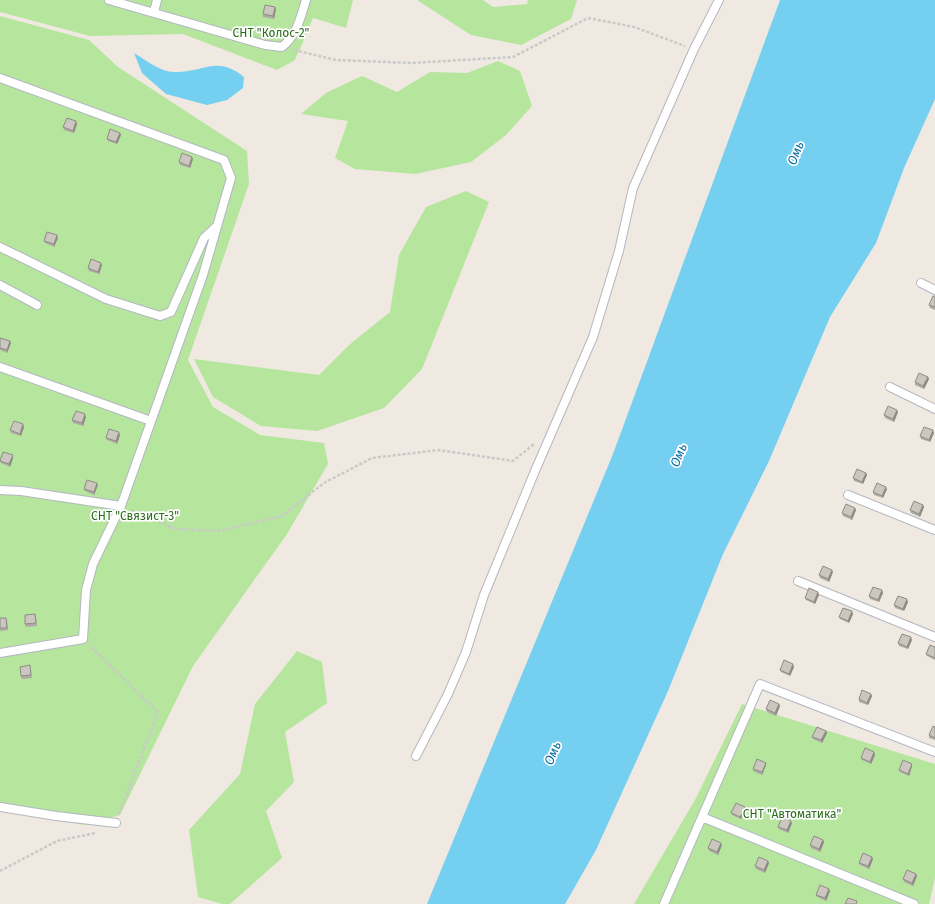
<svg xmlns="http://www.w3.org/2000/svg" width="935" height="904" font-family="'Fira Sans',sans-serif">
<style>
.green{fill:#b6e59e}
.water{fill:#75cff0}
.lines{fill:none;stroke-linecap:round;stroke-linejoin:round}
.service-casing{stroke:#b4b7c1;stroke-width:10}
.path{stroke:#c9c9c9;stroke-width:2.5;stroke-dasharray:3 2;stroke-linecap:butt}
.service{stroke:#fff;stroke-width:8}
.wall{fill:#afaba4}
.shaded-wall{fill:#8e8b86}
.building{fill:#cbc7bf;stroke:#8e8b86}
.labels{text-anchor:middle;stroke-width:3.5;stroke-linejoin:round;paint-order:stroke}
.park-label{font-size:12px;fill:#2c6e1b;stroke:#fff}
.water-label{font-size:13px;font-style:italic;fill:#0d6fa3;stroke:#fff}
</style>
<rect width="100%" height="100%" fill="#efe9e1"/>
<path class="green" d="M0,0h353l-7,28 -33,-10 -18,42 -18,10 -94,-36 -93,2 -90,-24z
M417,0h66l10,7 34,-3 1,-4h49l-6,19 -50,26 -50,-10z
M0,16l89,24 29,27 129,84 2,33 -61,176 25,47 47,28 64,8 4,21 -41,70 -94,132 -73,149 -35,10 -85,-14z
M498,61l22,10 12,35 -26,29 -35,27 -56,12 -60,-5 -20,-11 13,-37 -47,-7 25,-21 36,-17 35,16 33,-20 37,1z
M466,191l23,11 -67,167 -38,39 -67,23 -56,-5 -48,-29 -19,-38 125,16 30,-30 41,-33 9,-57 27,-48z
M297,651l25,11 5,41 -42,29 9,50 -28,29 16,47 -52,46h-8l-24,-7 -9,-67 51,-56 15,-70z
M742,704l193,60v114l-6,26h-295l62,-106z"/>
<path class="water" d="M780,0h155v99l-31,69 -28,75 -46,74 -61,144 -46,93 -55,137 -72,159 -31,54h-138l186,-450z
M134,53c12,7 27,20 42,19 29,0 41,-17 68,5l-1,11 -16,12 -20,5 -41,-11 -24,-21z"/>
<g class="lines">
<g class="service-casing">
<path id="service" d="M109,0l156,45 17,2c15,-12 18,-28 24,-47
M154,12l3,-12
M0,78l224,82 7,18 -28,97 -82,231 -28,58 -7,26 -3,49 -83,14
M0,247l106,52 54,17 11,-4 33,-74 13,-12
M921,283l14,7
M0,285l37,20
M0,367l151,54
M890,387l45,22
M0,490l21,1 100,15
M848,495l87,35
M798,581l137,56
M416,756l32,-62 18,-42 18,-57 51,-124 58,-134 26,-86 14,-63 61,-139 25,-49
M0,807l56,9 60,7
M702,817l212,87
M664,904l96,-220 175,68"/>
</g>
<path class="path" d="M294,50l42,10 75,3 102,-6 75,-39 46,9 51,19
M131,510l45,19 43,2 63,-15 42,-33 48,-25 67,-8 74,11 21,-17
M91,647l67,65 -39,102
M0,871l57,-30 38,-8"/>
<use href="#service" class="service"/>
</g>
<path class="wall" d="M275,7l1,2 -2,10 -11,-2v-3z
M77,124l-3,9 -10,-3 -1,-3z
M120,133l1,2 -4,9 -9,-3 -1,-2z
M193,159l-3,9 -10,-3 -1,-3z
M58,238l-4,9 -9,-4 -1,-2z
M102,265l-3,9 -10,-3 -1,-3z
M935,296v14l-5,-2 -1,-3z
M0,338l11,5 -4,10 -7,-3z
M928,377l1,2 -5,10 -9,-4v-3z
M898,412l-4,10 -9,-4 -1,-3z
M86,417l-3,9 -10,-3 -1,-3z
M24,427l-3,9 -10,-3 -1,-3z
M934,433l-4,9 -9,-3 -1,-3z
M120,435l-3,9 -10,-4 -1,-2z
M13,458l-3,9 -9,-4 -1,-3z
M866,473l1,2 -4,9 -9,-3 -1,-3z
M98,485l-4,10 -9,-4 -1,-2z
M887,489l-4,9 -9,-3 -1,-3z
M923,505l1,2 -4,10 -9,-4 -1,-3z
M855,508l1,2 -4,10 -9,-4 -1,-3z
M833,572l-4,10 -9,-4 -1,-3z
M882,590l1,3 -4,9 -9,-3 -1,-3z
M818,592l1,3 -4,9 -9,-4 -1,-2z
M908,602l-4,9 -9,-3 -1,-3z
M35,614l1,2 1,10 -11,1 -1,-3z
M853,614l-4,9 -9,-4 -1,-2z
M0,618h6l1,2 1,10 -8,1z
M912,640l-4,9 -9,-3 -1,-3z
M935,647v13l-8,-4 -1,-2z
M30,665l2,13 -10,1 -1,-3z
M794,667l-4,9 -9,-4 -1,-2z
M871,694l1,2 -4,9 -9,-3v-3z
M779,704l1,2 -4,10 -9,-4 -1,-3z
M935,727v13l-6,-2v-3z
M826,731l1,2 -5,10 -9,-4 -1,-2z
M874,752l1,3 -4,9 -9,-4 -1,-2z
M912,764v2l-3,10 -9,-4 -1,-2z
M766,765l-4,10 -9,-4v-2z
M745,807v3l-4,9 -9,-4 -1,-2z
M792,823l-4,10 -9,-4 -1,-2z
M823,840l1,2 -4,10 -9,-4 -1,-3z
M722,845l-4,10 -9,-4 -1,-3z
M872,857l1,2 -4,10 -9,-4 -1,-2z
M768,861l1,2 -4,10 -9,-4 -1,-3z
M916,874l1,2 -4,10 -9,-4 -1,-3z
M829,889l1,2 -4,10 -9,-4 -1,-2z"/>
<path class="shaded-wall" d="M275,7l1,2 -2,10 -1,-3z
M76,121l1,3 -3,9 -1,-2z
M120,133l1,2 -4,9 -1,-2z
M192,157l1,2 -3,9 -1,-2z
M57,235l1,3 -4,9v-3z
M101,263l1,2 -3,9 -1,-2z
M10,341l1,2 -4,10v-3z
M928,377l1,2 -5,10 -1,-3z
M897,410l1,2 -4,10 -1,-3z
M85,414l1,3 -3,9 -1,-3z
M23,424l1,3 -3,9 -1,-2z
M933,430l1,3 -4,9 -1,-2z
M119,432l1,3 -3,9 -1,-3z
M13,455v3l-3,9 -1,-3z
M866,473l1,2 -4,9 -1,-2z
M97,483l1,2 -4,10v-3z
M886,487l1,2 -4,9 -1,-2z
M923,505l1,2 -4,10 -1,-3z
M855,508l1,2 -4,10 -1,-3z
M832,570l1,2 -4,10 -1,-3z
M882,590l1,3 -4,9 -1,-2z
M818,592l1,3 -4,9 -1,-2z
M907,599l1,3 -4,9 -1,-2z
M852,611l1,3 -4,9 -1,-2z
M911,637l1,3 -4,9 -1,-2z
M793,664l1,3 -4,9 -1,-2z
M871,694l1,2 -4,9 -1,-2z
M779,704l1,2 -4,10 -1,-3z
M826,731l1,2 -5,10 -1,-3z
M874,752l1,3 -4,9 -1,-2z
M766,763v2l-4,10v-3z
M912,764v2l-3,10 -1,-2z
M745,807v3l-4,9 -1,-2z
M791,821l1,2 -4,10 -1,-3z
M823,840l1,2 -4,10 -1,-3z
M721,843l1,2 -4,10 -1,-3z
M872,857l1,2 -4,10 -1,-3z
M768,861l1,2 -4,10 -1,-3z
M916,874l1,2 -4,10 -1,-3z
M829,889l1,2 -4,10 -1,-3z"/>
<path class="building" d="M265,5l10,2 -2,9 -10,-2z
M67,118l9,3 -3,10 -10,-4z
M110,129l10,4 -4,9 -9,-3z
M182,153l10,4 -3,9 -10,-4z
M47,232l10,3 -3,9 -10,-3z
M91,259l10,4 -3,9 -10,-4z
M933,296h2v11l-6,-2z
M0,338l10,3 -3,9 -7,-2z
M919,373l9,4 -5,9 -8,-4z
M888,406l9,4 -4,9 -9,-4z
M76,411l9,3 -3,9 -10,-3z
M14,421l9,3 -3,10 -10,-4z
M924,427l9,3 -4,10 -9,-4z
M109,429l10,3 -3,9 -10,-3z
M3,452l10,3 -4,9 -9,-3z
M857,469l9,4 -4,9 -9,-4z
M87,480l10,3 -3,9 -10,-3z
M877,483l9,4 -4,9 -9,-4z
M914,501l9,4 -4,9 -9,-4z
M846,504l9,4 -4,9 -9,-4z
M823,566l9,4 -4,9 -9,-4z
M873,587l9,3 -4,10 -9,-4z
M809,588l9,4 -4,10 -9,-4z
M898,596l9,3 -4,10 -9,-4z
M843,608l9,3 -4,10 -9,-4z
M35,614l1,9 -11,1v-9z
M0,618h6l1,10h-7z
M902,634l9,3 -4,10 -9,-4z
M930,645l5,2v11l-9,-4z
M784,660l9,4 -4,10 -9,-4z
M30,665l1,10 -10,1 -1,-9z
M862,690l9,4 -4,9 -8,-4z
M770,700l9,4 -4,9 -9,-4z
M933,726l2,1v11l-6,-3z
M817,727l9,4 -5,9 -9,-3z
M865,748l9,4 -4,10 -9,-4z
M757,759l9,4 -4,9 -9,-3z
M903,760l9,4 -4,10 -9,-4z
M736,803l9,4 -5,10 -9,-4z
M782,817l9,4 -4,9 -9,-3z
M814,836l9,4 -4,9 -9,-4z
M712,839l9,4 -4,9 -9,-4z
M863,853l9,4 -4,9 -9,-3z
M759,857l9,4 -4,9 -9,-4z
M907,870l9,4 -4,9 -9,-4z
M820,885l9,4 -4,9 -9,-3z
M848,898l9,3 -1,3h-11z"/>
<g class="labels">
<g class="park-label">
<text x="271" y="37">СНТ "Колос-2"</text>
<text x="135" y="520">СНТ "Связист-3"</text>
<text x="792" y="818">СНТ "Автоматика"</text>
</g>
<g class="water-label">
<text transform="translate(795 153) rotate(-69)" y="5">Омь</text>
<text transform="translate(678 455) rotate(-67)" y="5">Омь</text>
<text transform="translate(552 753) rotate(-67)" y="5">Омь</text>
</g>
</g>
</svg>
